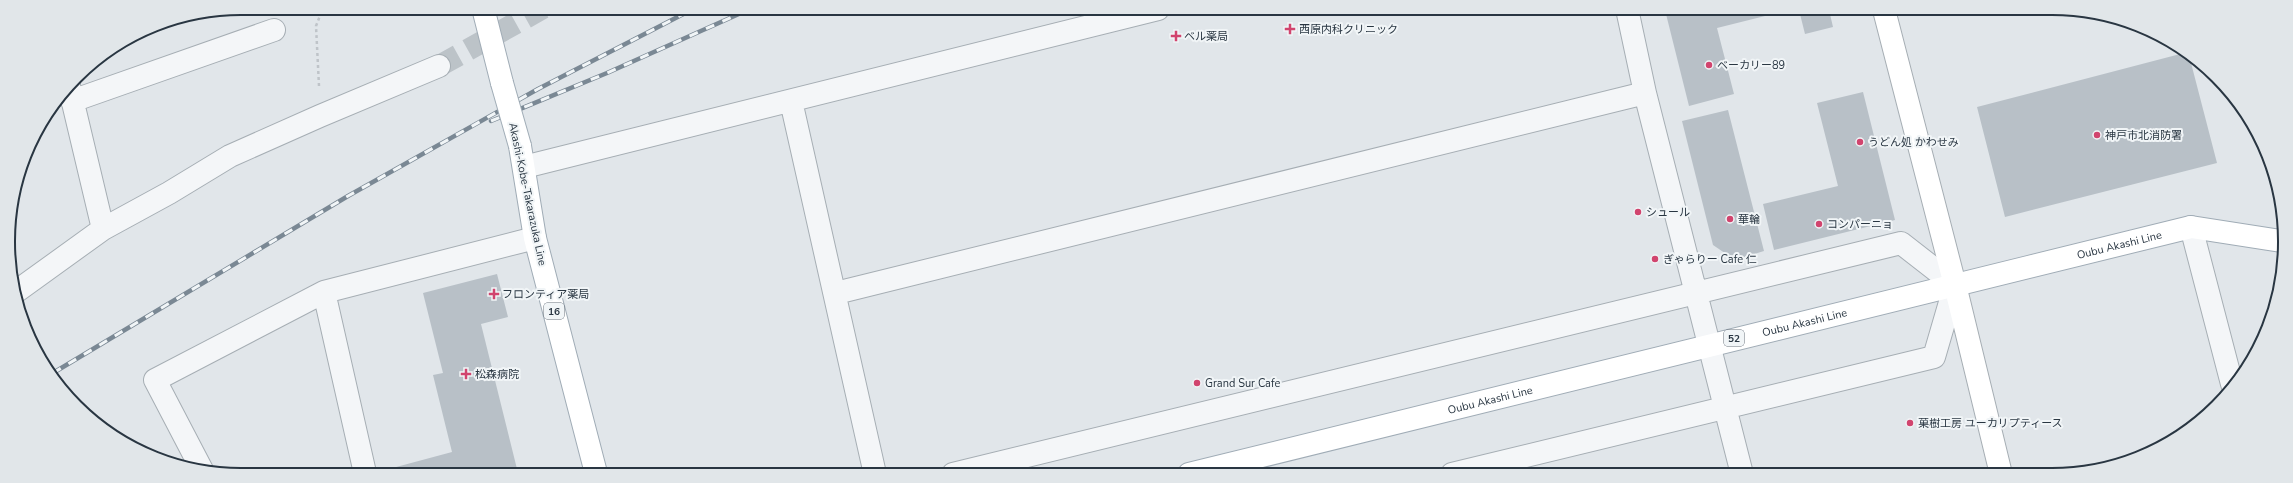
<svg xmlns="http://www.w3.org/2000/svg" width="2293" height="483" font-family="'Nunito Sans','Noto Sans JP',sans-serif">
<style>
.building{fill:#b8c0c7}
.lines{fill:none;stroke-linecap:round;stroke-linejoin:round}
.street-tunnel{stroke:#bcc3c8;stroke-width:22;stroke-dasharray:22 11;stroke-linecap:butt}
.street-casing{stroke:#a6aeb4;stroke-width:24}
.secondary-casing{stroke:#a6aeb4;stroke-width:24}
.primary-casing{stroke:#a0acb6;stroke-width:24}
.path{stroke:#bfc4c9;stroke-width:2.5;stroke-dasharray:3 3;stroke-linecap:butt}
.street{stroke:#f4f6f8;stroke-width:22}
.secondary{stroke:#fff;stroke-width:22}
.primary{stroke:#fff;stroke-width:22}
.rail-casing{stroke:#7a8894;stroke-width:4.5}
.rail{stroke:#f1f5f7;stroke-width:3;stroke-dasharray:9;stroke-linecap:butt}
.primary-bridge-casing{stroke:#a0acb6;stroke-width:24;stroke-linecap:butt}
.primary-bridge{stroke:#fff;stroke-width:22}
.poi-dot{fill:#d1446e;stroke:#f1f5f7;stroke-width:1.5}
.labels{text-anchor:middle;stroke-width:4;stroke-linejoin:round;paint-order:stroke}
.shield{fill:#f1f5f7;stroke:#656f78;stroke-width:1}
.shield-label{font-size:10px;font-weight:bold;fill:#293642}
.poi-label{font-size:11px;fill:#293642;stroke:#f1f5f7;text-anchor:start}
.street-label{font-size:11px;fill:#293642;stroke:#f1f5f7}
.rim{fill:none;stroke:#293642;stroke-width:2}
</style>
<rect width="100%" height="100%" fill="#e1e6ea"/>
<path class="building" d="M1665,10h124l-72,18 17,66 -45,12z
M1799,10h30l4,17 -28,7z
M2184,53l6,6 27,104 -212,54 -28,-110z
M1863,92l32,128 -121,30 -11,-46 75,-18 -21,-83z
M1728,110l36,141 -29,9 -22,-15 -31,-124z
M497,274l11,43 -27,7 37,149h-132l-1,-3 67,-18 -19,-77 10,-2 -20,-80z
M545,468l2,5h-18z"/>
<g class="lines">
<path class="street-tunnel" d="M439,66l104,-58"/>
<g class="street-casing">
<path id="street" d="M1627,9l18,84 97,381
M72,101l202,-71
M791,101l84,373
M524,167l634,-158
M2191,227l41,157
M103,229l66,-36 61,-37 90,-40 119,-50
M17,291l86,-62 -34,-143
M324,292l41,181
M836,293l809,-200
M202,470l-47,-90 169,-88 211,-54
M953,474l948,-231 54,42 -21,72 -482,117"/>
</g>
<g class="secondary-casing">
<path id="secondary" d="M1884,10l71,275 46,189"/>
</g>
<g class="primary-casing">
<g id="primary">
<path d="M483,8l19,75"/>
<path d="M520,146l15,92 61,235"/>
<path id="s1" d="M1189,474l1002,-247 90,14"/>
</g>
</g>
<path class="path" d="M319,86l-3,-60 7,-18"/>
<use href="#street" class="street"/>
<use href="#secondary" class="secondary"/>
<use href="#primary" class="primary"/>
<g class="rail-casing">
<path id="rail" d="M491,121l116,-48 143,-64
M53,373l295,-177 190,-107 157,-81"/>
</g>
<use href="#rail" class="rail"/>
<g class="primary-bridge-casing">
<path id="primary-bridge" d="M502,83l18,63"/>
</g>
<use href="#primary-bridge" class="primary-bridge"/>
</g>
<g class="poi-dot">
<path d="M1288 23h4v4h4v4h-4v4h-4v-4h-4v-4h4z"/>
<path d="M1174 30h4v4h4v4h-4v4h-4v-4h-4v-4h4z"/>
<circle cx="1709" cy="65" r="4"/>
<circle cx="2097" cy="135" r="4"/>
<circle cx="1860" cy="142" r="4"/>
<circle cx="1638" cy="212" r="4"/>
<circle cx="1730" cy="219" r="4"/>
<circle cx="1819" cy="224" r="4"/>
<circle cx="1655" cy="259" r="4"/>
<path d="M492 288h4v4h4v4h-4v4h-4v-4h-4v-4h4z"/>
<path d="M464 368h4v4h4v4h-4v4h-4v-4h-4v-4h4z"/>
<circle cx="1197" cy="383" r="4"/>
<circle cx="1910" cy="423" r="4"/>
</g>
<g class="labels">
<g class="shield">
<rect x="544" y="303" width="20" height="16" rx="3"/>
<rect x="1724" y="330" width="20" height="16" rx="3"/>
</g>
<g class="shield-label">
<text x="554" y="315">16</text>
<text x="1734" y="342">52</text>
</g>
<g class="poi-label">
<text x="1299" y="33">西原内科クリニック</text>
<text x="1184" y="40">ベル薬局</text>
<text x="1717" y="69">ベーカリー89</text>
<text x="2105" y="139">神戸市北消防署</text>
<text x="1868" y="146">うどん処 かわせみ</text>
<text x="1646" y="216">シュール</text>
<text x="1738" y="223">華輪</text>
<text x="1827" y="228">コンパーニョ</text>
<text x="1663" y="263">ぎゃらりー Cafe 仁</text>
<text x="502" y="298">フロンティア薬局</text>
<text x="475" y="378">松森病院</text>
<text x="1205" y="387">Grand Sur Cafe</text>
<text x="1918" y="427">菓樹工房 ユーカリプティース</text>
</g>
<g class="street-label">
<text transform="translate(528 194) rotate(78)" y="4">Akashi-Kobe-Takarazuka Line</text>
<text dy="4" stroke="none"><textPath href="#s1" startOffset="958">Oubu Akashi Line</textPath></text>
<text dy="4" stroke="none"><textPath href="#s1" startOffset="634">Oubu Akashi Line</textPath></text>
<text dy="4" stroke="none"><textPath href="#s1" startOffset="310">Oubu Akashi Line</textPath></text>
</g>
</g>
<path d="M0 0H2293V483H0ZM241 15H2052A226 226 0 0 1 2278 241V242A226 226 0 0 1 2052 468H241A226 226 0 0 1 15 242V241A226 226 0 0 1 241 15Z" fill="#e1e6e9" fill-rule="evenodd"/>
<path class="rim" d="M241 15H2052A226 226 0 0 1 2278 241V242A226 226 0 0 1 2052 468H241A226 226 0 0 1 15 242V241A226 226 0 0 1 241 15Z"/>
</svg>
